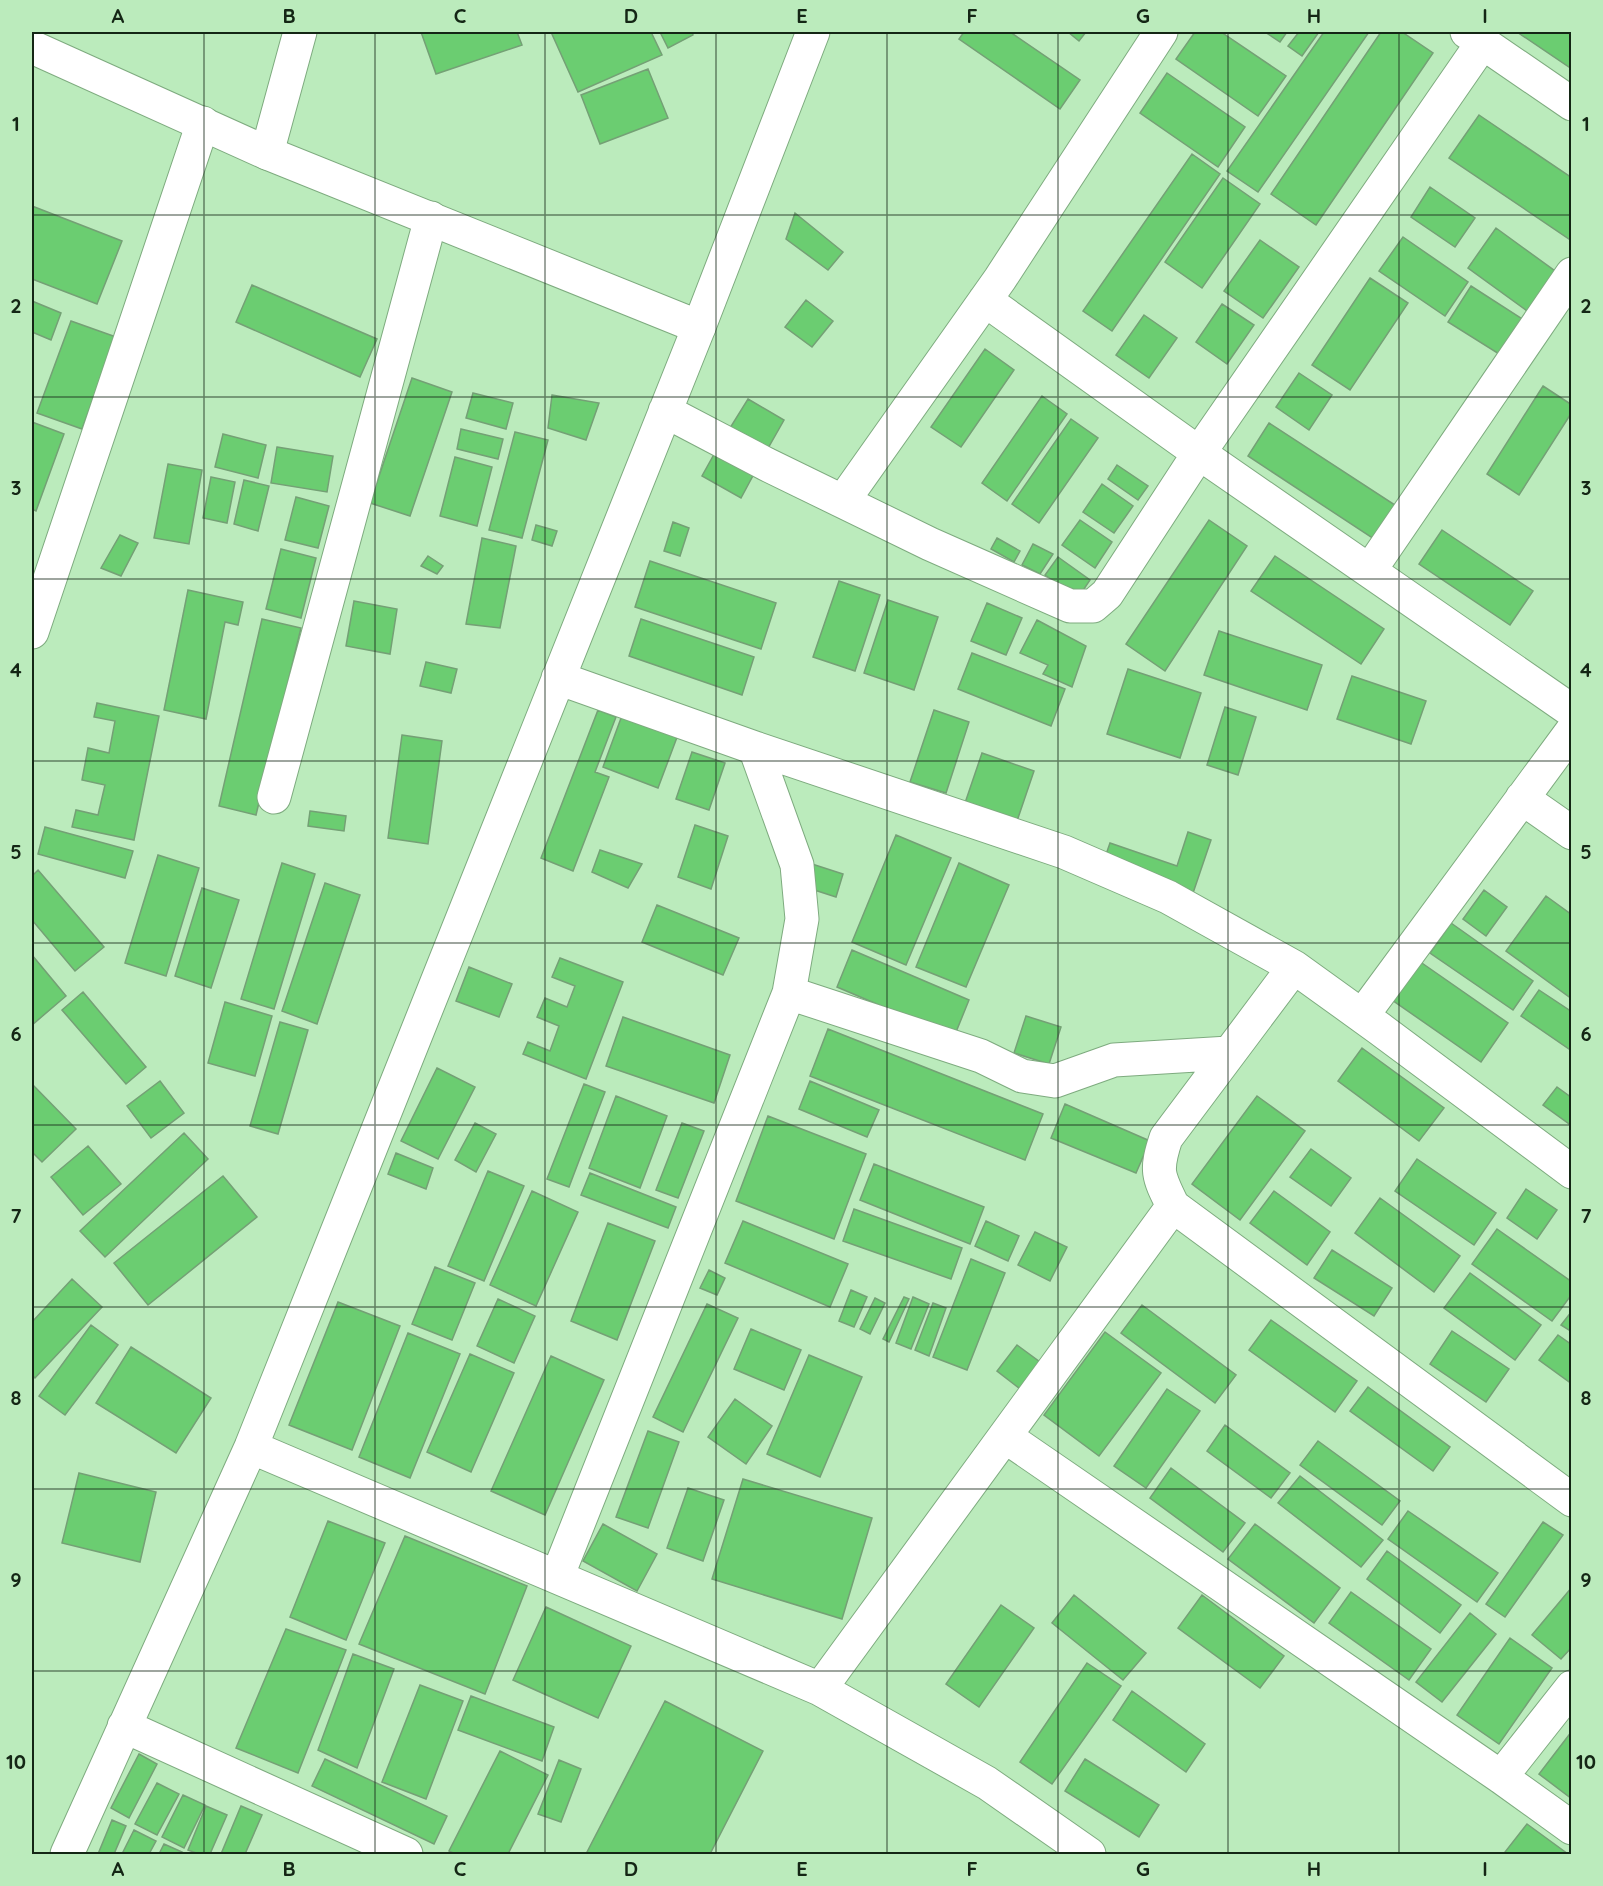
<svg xmlns="http://www.w3.org/2000/svg" width="1603" height="1886" font-family="Quicksand,sans-serif">
<style>
.building{fill:#6bcd71;stroke:#74a075;stroke-width:1.5}
.lines{fill:none;stroke-linecap:round;stroke-linejoin:round}
.street-casing{stroke:#7eab7f;stroke-width:35}
.secondary-casing{stroke:#7eab7f;stroke-width:35}
.street{stroke:#fff;stroke-width:33}
.secondary{stroke:#fff;stroke-width:33}
.grid{fill:none;stroke:#142615;stroke-width:1.5;stroke-opacity:0.55}
.neatline{fill:none;stroke:#142615;stroke-width:2}
.grid-label{font-size:20px;text-anchor:middle;font-weight:bold;fill:#142615}
</style>
<rect width="100%" height="100%" fill="#bbebbc"/>
<path class="building" d="M421,32h96l5,13 -86,29z
M551,32h100l11,23 -84,37z
M660,32h32l1,3 -25,13z
M964,32h46l70,48 -20,29 -101,-70z
M1068,32h18l-7,9z
M1195,32h26l65,44 -28,40 -82,-57z
M1265,32h22l-7,10z
M1299,32h20l-17,24 -14,-10z
M1324,32h45l-111,160 -31,-21z
M1381,32h21l31,21 -117,172 -45,-31z
M1517,32h55v37z
M648,69l20,49 -68,26 -19,-49z
M1167,73l78,54 -27,40 -78,-54z
M1479,115l93,63v63l-123,-83z
M1192,154l28,20 -108,157 -29,-20z
M1223,178l37,26 -58,84 -37,-26z
M1430,187l45,31 -20,29 -44,-30z
M32,206l90,35 -25,63 -65,-25z
M795,213l48,39 -15,18 -42,-31z
M1496,228l66,48 -28,40 -66,-48z
M1403,237l65,45 -23,34 -66,-45z
M1260,240l39,27 -36,51 -39,-27z
M1370,278l38,25 -58,87 -38,-25z
M252,285l125,54 -17,38 -124,-55z
M1471,286l59,38 -23,35 -59,-37z
M806,300l27,21 -21,26 -27,-20z
M32,301l29,12 -10,27 -19,-8z
M1222,304l32,21 -27,39 -31,-22z
M1144,315l33,23 -28,40 -33,-23z
M71,321l45,16 -34,92 -45,-16z
M985,349l29,21 -53,77 -30,-20z
M1299,373l33,22 -23,35 -33,-23z
M412,378l40,14 -42,124 -40,-13z
M1543,386l29,19v7l-53,83 -32,-21z
M473,393l40,10 -7,26 -40,-11z
M552,395l47,8 -13,37 -38,-12z
M1042,396l25,18 -60,87 -25,-18z
M748,399l36,21 -17,30 -37,-22z
M1071,419l27,19 -59,85 -27,-19z
M32,422l32,12 -28,77 -4,-2z
M1269,423l129,84 -21,34 -129,-85z
M461,429l42,10 -5,20 -41,-10z
M515,432l33,8 -26,98 -33,-8z
M223,434l43,11 -8,33 -43,-11z
M277,447l56,9 -6,36 -56,-9z
M717,449l39,21 -15,28 -39,-22z
M455,457l37,10 -15,59 -37,-10z
M168,464l34,6 -13,74 -35,-6z
M1117,465l31,21 -10,14 -30,-21z
M211,477l24,5 -8,41 -24,-5z
M244,480l25,6 -11,45 -24,-7z
M1102,484l31,22 -19,27 -31,-21z
M296,497l33,9 -11,42 -33,-8z
M1080,520l32,22 -17,26 -33,-23z
M1209,520l38,26 -82,125 -39,-27z
M673,522l16,6 -9,28 -16,-5z
M536,525l21,6 -5,15 -20,-6z
M1442,530l91,61 -23,34 -91,-61z
M120,535l18,8 -17,33 -20,-8z
M482,538l34,8 -16,82 -34,-4z
M997,538l23,13 -6,11 -23,-13z
M1033,544l20,10 -13,20 -18,-9z
M281,549l35,9 -15,60 -35,-9z
M428,556l15,10 -6,8 -16,-8z
M1275,556l109,73 -23,35 -110,-73z
M1058,557l32,23 -12,18 -33,-23z
M650,561l126,42 -15,46 -126,-42z
M839,581l41,14 -25,76 -42,-14z
M188,590l55,12 -5,23 -13,-3 -19,97 -42,-9z
M888,600l50,17 -24,73 -50,-17z
M354,601l43,8 -7,45 -44,-8z
M987,603l35,15 -16,37 -35,-14z
M262,619l39,9 -45,187 -37,-9z
M641,619l113,38 -12,38 -113,-39z
M1037,620l49,26 -14,41 -29,-13 5,-9 -28,-12z
M1219,631l103,34 -15,45 -103,-35z
M972,653l93,36 -14,37 -93,-37z
M426,662l31,7 -6,24 -31,-7z
M1128,669l73,24 -21,65 -73,-24z
M1352,676l74,25 -15,43 -74,-25z
M97,703l62,13 -25,124 -62,-13 4,-17 22,5 7,-30 -23,-5 6,-32 21,5 6,-32 -21,-4z
M1225,707l31,10 -18,58 -31,-10z
M598,710l18,7 -21,55 14,5 -36,94 -32,-13z
M624,710l55,22 -21,56 -55,-21z
M934,710l35,12 -23,71 -36,-11z
M402,735l40,6 -14,103 -40,-6z
M692,752l33,11 -16,47 -33,-11z
M982,753l52,18 -17,50 -52,-18z
M310,811l36,5 -2,15 -36,-5z
M695,825l33,11 -17,53 -33,-12z
M45,827l88,24 -8,27 -87,-24z
M1188,832l23,8 -19,56 -90,-30 8,-23 67,23z
M896,835l55,23 -45,107 -54,-23z
M600,850l42,14 -14,24 -36,-16z
M158,855l41,13 -33,108 -41,-13z
M282,863l33,11 -41,135 -33,-10z
M959,863l50,22 -43,102 -50,-20z
M812,864l31,10 -7,23 -31,-10z
M38,870l66,77 -29,24 -43,-51v-44z
M325,883l35,12 -43,129 -35,-13z
M202,888l37,12 -28,88 -36,-12z
M1484,890l23,17 -21,29 -23,-17z
M1546,896l26,19v84l-66,-48z
M657,905l82,33 -16,37 -81,-33z
M1451,923l82,58 -20,29 -83,-57z
M852,950l117,50 -15,37 -117,-50z
M32,955l34,41 -34,29z
M560,958l63,24 -37,97 -63,-25 5,-12 22,9 9,-25 -22,-9 8,-19 22,9 8,-21 -23,-9z
M1419,961l89,62 -27,39 -89,-62z
M469,967l43,17 -13,33 -43,-16z
M1539,990l33,22v39l-51,-35z
M83,992l63,75 -20,17 -64,-74z
M225,1002l47,14 -17,60 -47,-13z
M1026,1016l35,11 -12,37 -35,-11z
M623,1017l107,38 -16,48 -108,-37z
M280,1022l28,8 -30,104 -28,-8z
M828,1029l215,85 -18,46 -215,-84z
M1362,1048l82,60 -25,33 -81,-60z
M437,1068l38,19 -37,72 -37,-18z
M160,1081l24,32 -33,25 -24,-32z
M810,1081l69,29 -12,27 -68,-28z
M32,1084l44,45 -34,33 -10,-10z
M584,1084l21,8 -36,95 -22,-8z
M1557,1087l15,11v28l-29,-21z
M616,1096l51,20 -27,72 -51,-20z
M1257,1096l48,35 -65,89 -48,-36z
M1065,1104l85,37 -14,32 -85,-35z
M768,1116l98,38 -32,85 -98,-38z
M475,1123l21,11 -20,38 -21,-12z
M682,1123l22,8 -26,67 -22,-8z
M184,1133l24,26 -103,98 -25,-26z
M88,1146l33,38 -38,31 -32,-38z
M1311,1149l40,29 -20,28 -41,-29z
M396,1153l37,15 -7,21 -38,-15z
M1417,1159l79,54 -22,32 -79,-54z
M874,1164l110,43 -14,37 -110,-44z
M488,1171l36,15 -40,95 -36,-15z
M590,1173l86,34 -8,21 -87,-33z
M223,1176l34,41 -109,88 -34,-42z
M1526,1189l31,21 -20,29 -30,-21z
M532,1191l46,21 -42,94 -46,-21z
M1274,1191l56,41 -23,33 -57,-42z
M1380,1198l80,58 -26,36 -79,-59z
M854,1209l108,39 -11,31 -108,-38z
M743,1221l105,43 -18,43 -105,-44z
M986,1221l33,15 -11,25 -33,-15z
M608,1223l47,18 -38,99 -46,-19z
M1497,1229l75,53v12l-20,27 -80,-57z
M1035,1232l32,15 -17,34 -32,-16z
M1332,1250l60,38 -18,28 -60,-38z
M971,1259l34,14 -38,97 -34,-13z
M435,1267l40,16 -23,57 -40,-16z
M709,1270l16,8 -8,17 -17,-7z
M1470,1273l71,52 -26,35 -71,-52z
M72,1279l30,28 -67,71 -3,-3v-53z
M851,1290l16,7 -13,30 -15,-6z
M904,1297l5,2 -20,43 -6,-3z
M913,1297l16,7 -18,45 -15,-6z
M875,1298l10,5 -15,31 -10,-5z
M498,1299l37,17 -21,47 -37,-17z
M338,1302l62,24 -48,124 -63,-25z
M933,1303l13,5 -17,48 -14,-6z
M707,1304l31,14 -55,114 -30,-15z
M1142,1305l94,70 -21,28 -94,-70z
M1572,1311v21l-11,-7z
M1271,1320l86,61 -22,31 -86,-62z
M91,1325l27,20 -53,70 -26,-19z
M751,1329l50,21 -17,40 -50,-21z
M1452,1331l57,38 -23,33 -56,-38z
M1105,1332l56,41 -62,83 -55,-41z
M408,1333l52,21 -50,124 -51,-21z
M1558,1335l14,10v39l-33,-24z
M1017,1345l27,20 -20,27 -27,-21z
M131,1347l80,51 -35,55 -80,-50z
M470,1354l44,19 -43,99 -44,-20z
M809,1355l53,22 -42,100 -53,-23z
M551,1356l53,24 -59,135 -54,-24z
M1368,1387l82,60 -17,24 -83,-60z
M1167,1389l33,22 -54,77 -32,-22z
M735,1399l37,27 -26,38 -38,-27z
M1225,1425l65,48 -19,25 -64,-47z
M648,1431l31,11 -31,86 -32,-11z
M1318,1441l82,60 -18,24 -82,-60z
M1171,1468l74,55 -22,29 -73,-54z
M79,1473l77,19 -16,70 -78,-19z
M1300,1476l83,64 -22,27 -83,-64z
M743,1479l129,39 -30,101 -130,-40z
M688,1488l36,12 -21,61 -36,-13z
M1408,1511l90,62 -21,29 -89,-63z
M328,1521l57,22 -39,97 -56,-23z
M1543,1522l20,13 -58,82 -19,-13z
M603,1524l54,30 -20,37 -54,-30z
M1255,1524l85,64 -26,35 -86,-64z
M405,1536l122,50 -42,108 -126,-50z
M1387,1551l74,54 -21,28 -73,-54z
M1572,1587v60l-11,12 -29,-24z
M1351,1592l80,57 -22,31 -80,-57z
M1074,1595l72,58 -23,27 -71,-57z
M1202,1595l82,61 -24,32 -82,-60z
M1001,1605l33,23 -55,79 -33,-23z
M546,1607l85,39 -33,72 -85,-38z
M1470,1613l26,21 -54,68 -26,-20z
M286,1629l60,21 -48,123 -62,-25z
M1510,1638l42,30 -53,76 -42,-29z
M353,1654l41,15 -37,99 -39,-18z
M1087,1663l34,23 -69,98 -32,-22z
M420,1685l43,16 -37,98 -44,-17z
M1132,1691l73,53 -19,28 -73,-52z
M471,1696l83,31 -12,34 -84,-31z
M665,1701l98,50 -53,103h-124z
M1572,1731v68l-33,-25z
M500,1751l48,24 -40,79h-53l-6,-3z
M139,1754l18,10 -28,54 -18,-10z
M325,1759l122,57 -13,28 -122,-58z
M1085,1759l74,46 -20,32 -74,-46z
M559,1760l22,9 -20,53 -23,-8z
M157,1783l22,11 -22,41 -22,-11z
M183,1795l22,10 -21,43 -22,-11z
M206,1806l21,9 -17,39h-11l-11,-4z
M241,1806l21,9 -17,39h-24z
M112,1820l14,6 -12,28h-16z
M1527,1824l41,30h-60l-3,-2z
M134,1830l22,11 -7,13h-27z
M164,1844l18,8 -2,2h-21z"/>
<g class="lines">
<g class="street-casing">
<path id="street" d="M1467,32l105,72
M267,153l33,-121
M985,300l214,153 373,258
M665,411l101,53 164,80 140,62h23l14,-12 92,-141 284,-411
M843,501l157,-222 161,-247
M1370,570l202,-296
M32,632l171,-509
M558,678l197,70 309,104 104,45 126,70 86,62 192,143
M274,797l157,-579
M1522,798l50,35
M1294,967l-128,171c-11,33 -8,38 7,68l399,294
M789,993l192,63 41,20 33,5 59,-21 115,-7
M1362,1016l210,-285
M1006,1437l495,340 71,51
M251,1447l569,242 167,94 102,71
M557,1577l232,-584 13,-74 -5,-54 -42,-117
M820,1689l353,-483
M124,1726l282,128
M1501,1777l71,-90
M67,1854l184,-407 448,-1120"/>
</g>
<g class="secondary-casing">
<path id="secondary" d="M32,47l235,106 432,174 114,-295"/>
</g>
<use href="#street" class="street"/>
<use href="#secondary" class="secondary"/>
</g>
<path class="grid" d="M204,32v1822M375,32v1822M545,32v1822M716,32v1822M887,32v1822M1058,32v1822M1228,32v1822M1399,32v1822M32,215h1540M32,397h1540M32,579h1540M32,761h1540M32,943h1540M32,1125h1540M32,1307h1540M32,1489h1540M32,1671h1540"/>
<rect width="1603" height="1886" fill="none" stroke="#bbebbc" stroke-width="66"/>
<rect x="33" y="33" width="1537" height="1820" class="neatline"/>
<g class="grid-label">
<text x="118" y="23">A</text>
<text x="289" y="23">B</text>
<text x="460" y="23">C</text>
<text x="631" y="23">D</text>
<text x="802" y="23">E</text>
<text x="972" y="23">F</text>
<text x="1143" y="23">G</text>
<text x="1314" y="23">H</text>
<text x="1485" y="23">I</text>
<text x="16" y="131">1</text>
<text x="1586" y="131">1</text>
<text x="16" y="313">2</text>
<text x="1586" y="313">2</text>
<text x="16" y="495">3</text>
<text x="1586" y="495">3</text>
<text x="16" y="677">4</text>
<text x="1586" y="677">4</text>
<text x="16" y="859">5</text>
<text x="1586" y="859">5</text>
<text x="16" y="1041">6</text>
<text x="1586" y="1041">6</text>
<text x="16" y="1223">7</text>
<text x="1586" y="1223">7</text>
<text x="16" y="1405">8</text>
<text x="1586" y="1405">8</text>
<text x="16" y="1587">9</text>
<text x="1586" y="1587">9</text>
<text x="16" y="1769">10</text>
<text x="1586" y="1769">10</text>
<text x="118" y="1876">A</text>
<text x="289" y="1876">B</text>
<text x="460" y="1876">C</text>
<text x="631" y="1876">D</text>
<text x="802" y="1876">E</text>
<text x="972" y="1876">F</text>
<text x="1143" y="1876">G</text>
<text x="1314" y="1876">H</text>
<text x="1485" y="1876">I</text>
</g>
</svg>
